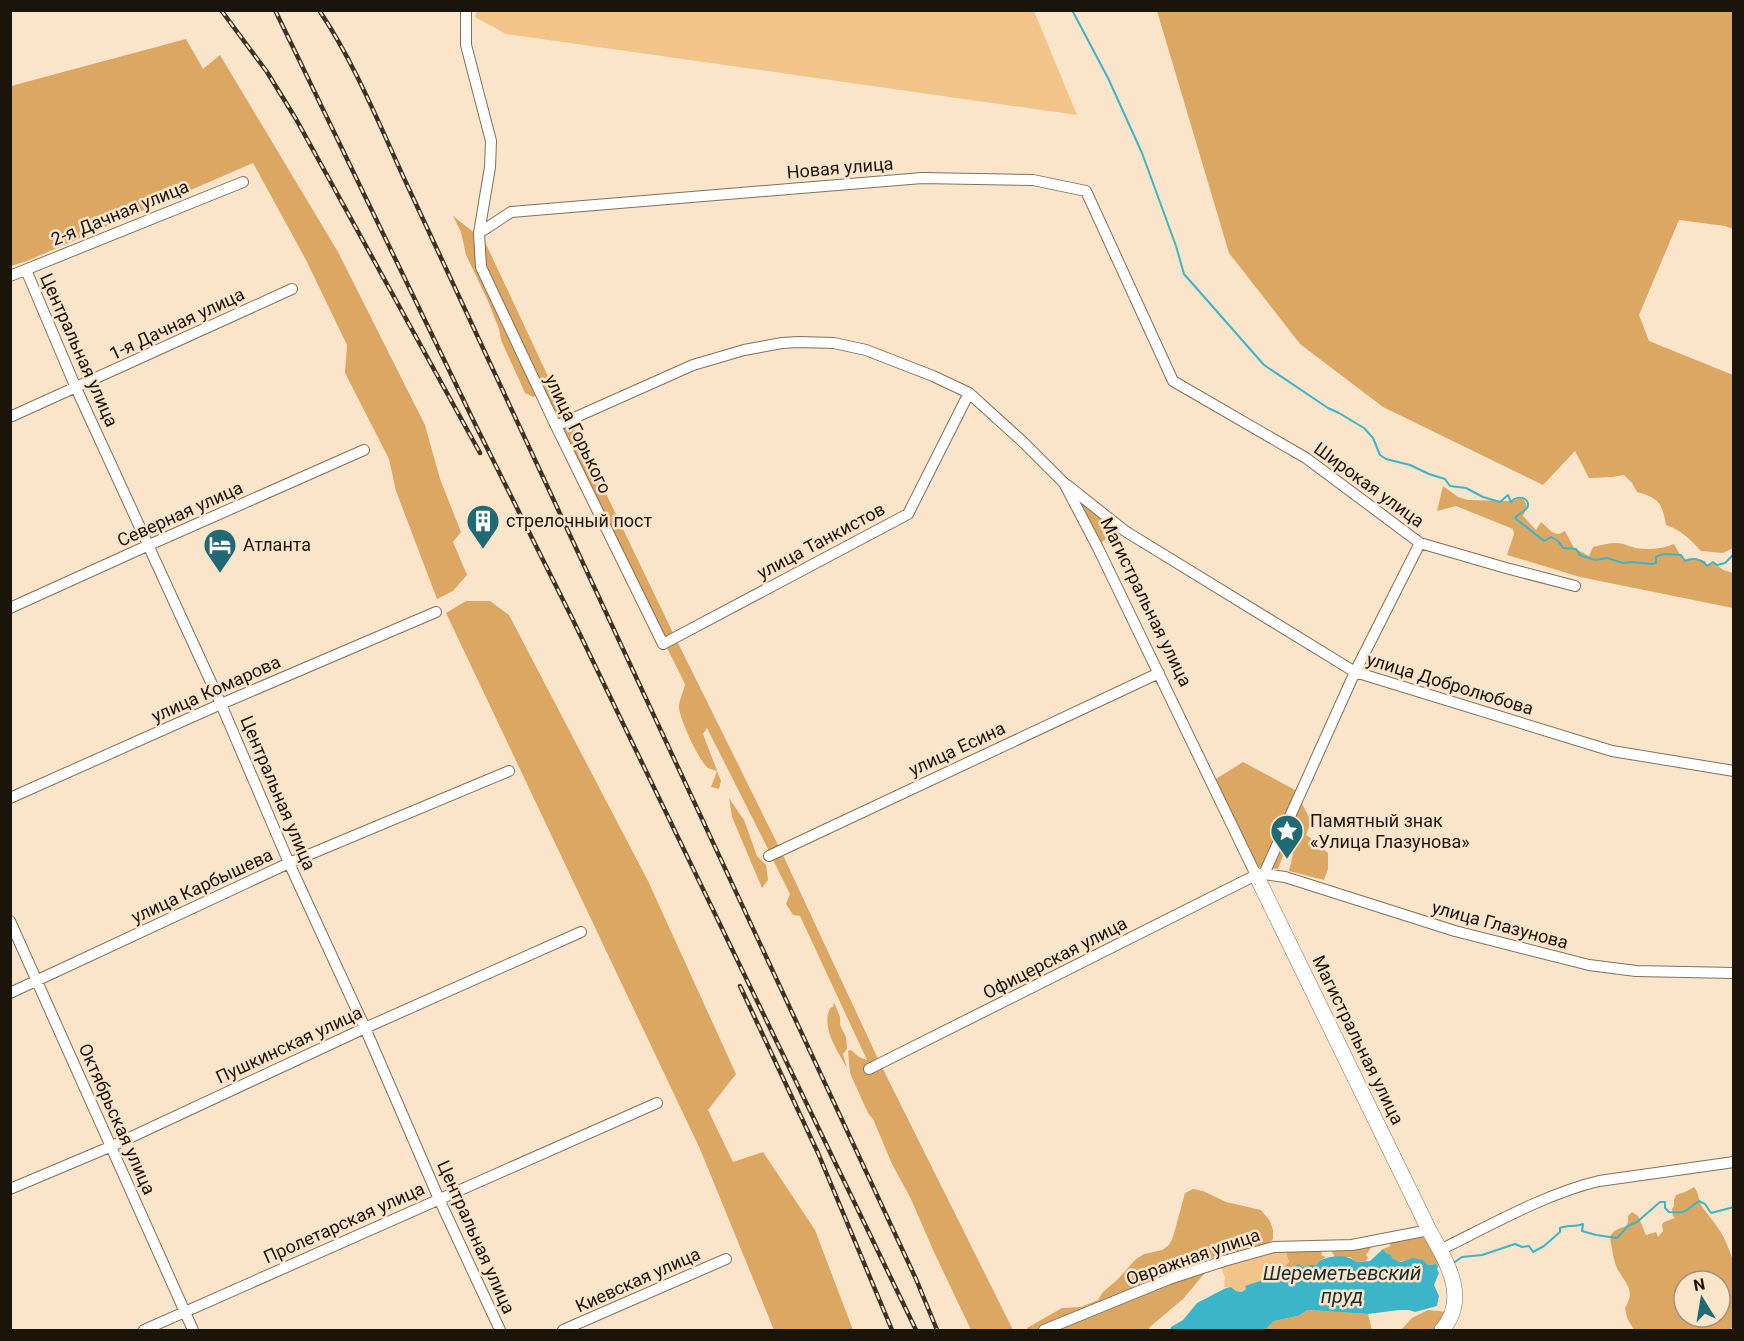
<svg xmlns="http://www.w3.org/2000/svg" width="1744" height="1341" font-family="Roboto,sans-serif">
<style>
.green{fill:#f3c489}
.forest{fill:#dca762;fill-rule:evenodd}
.water{fill:#3bb5c7}
.lines{fill:none;stroke-linecap:round;stroke-linejoin:round}
.stream{stroke:#3bb5c7;stroke-width:2}
.street-casing{stroke:#827059;stroke-width:12}
.secondary-casing{stroke:#827059;stroke-width:16}
.street{stroke:#fff;stroke-width:10}
.secondary{stroke:#fff;stroke-width:15}
.rail-casing{stroke:#3c3327;stroke-width:4.5}
.rail{stroke:#fae5cb;stroke-width:2;stroke-dasharray:7;stroke-linecap:butt}
.labels{text-anchor:middle;stroke-width:5;stroke-linejoin:round;paint-order:stroke}
.street-label{font-size:18px;fill:#1b140b;stroke:#fae5cb}
.poi-label{font-size:18px;fill:#1b140b;stroke:#fae5cb;text-anchor:start}
.water-label{font-size:20px;font-style:italic;fill:#182d30;stroke:#fae5cb}
</style>
<rect width="100%" height="100%" fill="#fae5cb"/>
<path class="green" d="M477,10l557,1 43,104 -571,-81 -31,-17z
M1274,1249h13v7l2,6 -10,9 -6,1 -12,9 -16,5 1,3 -4,3 -6,-1 -5,-4h-7l1,-10 -5,-11z"/>
<path class="forest" d="M1157,11h576v218l-8,-3 -46,-6 -40,95 10,26 84,34v173l-10,5 -22,-2c-11,-12 -20,-21 -35,-26 -4,-22 -7,-27 -29,-33l-5,-9 -8,-8 -12,2 -23,1 -14,-27 -32,34 -160,-78 -83,-63 -71,-91z
M186,39l17,30 17,-14 118,197 87,173 15,54 21,53 -8,10 14,33 -14,16 -16,8 -41,-108 -7,-32 -44,-86 2,-28 -41,-85 -53,-97 -226,98 -16,5v-180z
M453,216l23,18 2,33 60,128 -5,2 -8,-4 -24,-53 -2,-11 -11,-28 -22,-46 -5,-23z
M482,240l3,2 82,175 -9,6 -74,-156z
M572,423l102,212 -10,4 -104,-211z
M1443,486l15,11 10,3 45,1 6,-3 5,2 3,6 -4,10 13,14 5,-8 12,11 6,1 6,-3 9,17 15,8 4,-9c8,-2 16,-4 24,-4 7,0 13,4 19,5 12,2 27,1 38,-4l9,16 13,-2 9,3 2,4 6,-3 10,8 10,3v35l-153,-31 -73,-22 7,-21 -1,-5 -57,-23 -19,5z
M1074,495l47,35 -21,13z
M466,601h24l19,14 139,266 88,193 -28,36 25,52 30,-10 52,78 38,100h-79l-74,-181 -254,-536z
M677,641l102,206 -10,4 -62,-123 -4,6 18,47 -2,8 -8,-2 6,-16c-1,0 -9,-3 -9,-3 -9,-7 -29,-50 -29,-61 0,-7 5,-16 6,-23l-19,-38z
M1243,762l54,29 -34,74 -6,4 -43,-89z
M729,798l15,22 13,36 9,9 2,15 -6,8 -30,-71z
M1299,798l12,23 -5,14 6,4 16,14v16l-4,11 -35,-9 4,-17 -9,-1 -6,16 -10,-1z
M782,853l97,208 134,269h-42l-38,-80 -22,-51 -19,-35 -19,-45 -5,-6 -15,-33 -3,-7 -2,-22 3,-1 8,7 8,3 -67,-144 -7,-1 -7,-11 4,-10 -18,-36z
M834,1002l6,15v8l6,12 1,12 -4,5 4,14c-10,-19 -26,-39 -17,-60l3,-1z
M1694,1187c5,6 4,11 7,18 5,8 12,15 17,23 7,9 12,24 16,35l-1,67h-99l-7,-12 -2,-10c11,-19 1,-23 -7,-38 -5,-10 -6,-22 -8,-33 4,-8 9,-8 16,-11l2,-4v-6l4,-4 6,4 8,19 10,-3 2,5 5,-6 -1,-6 2,-3 11,-4 -2,-2 -1,-7 2,-3v-6l2,-5 9,-3zM1684,1281h36v36h-36z
M1193,1189l10,2 23,11 35,8 9,11 3,9v9l-6,6c-15,0 -30,3 -39,15l-8,-5 -37,44 -32,27 -3,4h-120l-1,-2 35,-20 19,-1 17,-7 5,-8 14,-12 19,-21 8,-5 18,-4 7,-5 4,-8 12,-44z
M1423,1233l1,6 7,-1 9,27 -2,2 -2,-3 -8,1c-14,-12 -19,-1 -35,-5l-2,-5 -5,-2 -3,-4 7,-3 1,-5z
M1372,1246l-6,9 2,2 -2,4 -9,1 -7,-5h-15l-3,-5 1,-3z
M1323,1248l-2,7 5,2 -7,4 -1,4 -27,3 -6,-2 4,-4 -2,-6v-7z
M1308,1310l60,4 4,16h-118l13,-2 7,-7 24,-5z
M1428,1310l21,2 -12,18h-36l11,-12z"/>
<path class="water" d="M1383,1249l3,4 5,2 2,4 8,3 12,-4 10,2 5,5 8,-1 2,3 -1,2 2,4 -5,12 5,11 -2,10 -22,6 -6,-2h-10l-31,4 -60,-4 -10,6 -24,5 -7,7 -6,2h-91l1,-3 12,-7 14,-17 29,-15 5,-1 5,4 6,1 4,-3 -1,-3 15,-5 10,-8 9,-2 6,-5 6,2 8,-4 3,3 8,-2h7l2,-4c11,-6 28,-7 38,1l13,-1z"/>
<g class="lines">
<path class="stream" d="M1072,10l36,68 34,75 34,93 8,28 80,91 64,43 11,5 25,15 9,10 7,17 6,4 24,6 19,9 16,5 5,7 16,2 17,9 17,5 8,-7 3,7c8,-9 21,-2 16,6 -2,3 -10,7 -12,10l29,23 7,-4 7,4 5,7 13,1 4,6 15,5 12,-2 16,5 8,-1 21,2 4,-1v-6c7,-5 16,-2 25,-2l4,6c7,-4 17,-2 22,5l6,-4 4,3 8,-2 9,-9
M1452,1264l10,-7 20,-2 33,-11 7,3 7,-1 4,6 11,-6 16,-14v-4c7,-3 15,-1 23,-4l-1,7 14,4 21,3 11,-12 9,-4 23,-20h5v6l4,4c18,2 17,-2 30,-11l6,3 6,9 23,-6"/>
<g class="street-casing">
<path id="street" d="M466,10v35l25,96 -1,26 -11,66 2,34 75,159 107,218 245,-130 61,-121
M479,233l32,-21 411,-34 111,2 53,11 87,190 133,77 114,85 -65,129 -91,202 -8,1 -387,194
M26,270l50,118 145,316 68,159 76,165 74,171 61,131
M10,276l233,-94
M10,417l282,-128
M556,426l137,-61 51,-15 38,-7 17,-1 35,1 32,7 67,26 36,17 54,49 41,41 34,65 158,327
M1067,485l58,46 230,141 257,79 122,20
M1420,543l86,25 69,18
M10,608l139,-63 215,-95
M10,798l211,-94 215,-92
M769,856l390,-183
M1264,874l21,3 170,54 134,34 47,6 98,2
M10,921l183,409
M10,993l279,-130 220,-92
M10,1189l102,-43 253,-118 216,-96
M1440,1250c49,-24 107,-57 159,-69l135,-19
M144,1330l513,-227
M563,1330l163,-71
M1044,1330l125,-51 55,-18 50,-14 78,-2 77,-15"/>
</g>
<g class="secondary-casing">
<path id="secondary" d="M1256,875l173,355c17,31 41,68 13,100"/>
</g>
<use href="#street" class="street"/>
<use href="#secondary" class="secondary"/>
<g class="rail-casing">
<path id="rail" d="M221,10l46,62 29,47 184,334
M275,10l202,418 96,192 343,710
M319,10c37,55 62,119 90,179l507,1090 21,51
M740,986l78,167 74,177"/>
</g>
<use href="#rail" class="rail"/>
</g>
<defs>
<g id="building-pin" transform="scale(1.725)"><path d="M0 17L-7.5 6A9.5 9.5 0 1 1 7.5 6Z" fill="#206a75" stroke="#fae5cb"/><path d="M-4-6H4V6H1V3H-1V6H-4ZM-2.5-4.3h1.7v1.8h-1.7ZM.8-4.3h1.7v1.8H.8ZM-2.5-1h1.7V.8h-1.7ZM.8-1h1.7V.8H.8Z" fill="#fff"/></g>
<g id="hotel-pin" transform="scale(1.725)"><path d="M0 17L-7.5 6A9.5 9.5 0 1 1 7.5 6Z" fill="#206a75" stroke="#fae5cb"/><path d="M-6-4.5h1.5V1H6V5H4.5V3h-9V5H-6ZM-4 0a1.8 1.8 0 1 1 3.6 0ZM.5 0V-2.5h3Q6-2.5 6 0Z" fill="#fff"/></g>
<g id="sight-pin" transform="scale(1.725)"><path d="M0 17L-7.5 6A9.5 9.5 0 1 1 7.5 6Z" fill="#206a75" stroke="#fae5cb"/><path d="M0-6L1.8-2.2L6-1.7L2.9 1.2L3.7 5.4L0 3.3L-3.7 5.4L-2.9 1.2L-6-1.7L-1.8-2.2Z" fill="#fff"/></g>
</defs>
<g fill-rule="evenodd">
<use href="#building-pin" x="483" y="521"/>
<use href="#hotel-pin" x="220" y="545"/>
<use href="#sight-pin" x="1287" y="831"/>
</g>
<g class="labels">
<g class="street-label">
<text transform="translate(840 168) rotate(-5)" y="6">Новая улица</text>
<text transform="translate(120 213) rotate(-22)" y="6">2-я Дачная улица</text>
<text transform="translate(177 324) rotate(-25)" y="6">1-я Дачная улица</text>
<text transform="translate(79 350) rotate(66)" y="6">Центральная улица</text>
<text transform="translate(578 434) rotate(64)" y="6">улица Горького</text>
<text transform="translate(1369 485) rotate(36)" y="6">Широкая улица</text>
<text transform="translate(180 514) rotate(-24)" y="6">Северная улица</text>
<text transform="translate(821 541) rotate(-28)" y="6">улица Танкистов</text>
<text transform="translate(1146 602) rotate(64)" y="6">Магистральная улица</text>
<text transform="translate(1450 684) rotate(17)" y="6">улица Добролюбова</text>
<text transform="translate(216 689) rotate(-24)" y="6">улица Комарова</text>
<text transform="translate(957 749) rotate(-25)" y="6">улица Есина</text>
<text transform="translate(278 793) rotate(67)" y="6">Центральная улица</text>
<text transform="translate(202 886) rotate(-25)" y="6">улица Карбышева</text>
<text transform="translate(1500 925) rotate(15)" y="6">улица Глазунова</text>
<text transform="translate(1055 958) rotate(-27)" y="6">Офицерская улица</text>
<text transform="translate(1358 1040) rotate(64)" y="6">Магистральная улица</text>
<text transform="translate(289 1045) rotate(-25)" y="6">Пушкинская улица</text>
<text transform="translate(117 1119) rotate(66)" y="6">Октябрьская улица</text>
<text transform="translate(344 1223) rotate(-24)" y="6">Пролетарская улица</text>
<text transform="translate(476 1237) rotate(66)" y="6">Центральная улица</text>
<text transform="translate(1193 1257) rotate(-19)" y="6">Овражная улица</text>
<text transform="translate(638 1280) rotate(-24)" y="6">Киевская улица</text>
</g>
<g class="poi-label">
<text x="506" y="527">стрелочный пост</text>
<text x="243" y="551">Атланта</text>
<text x="1310" y="827">Памятный знак<tspan x="1310" dy="21">«Улица Глазунова»</tspan></text>
</g>
<g class="water-label">
<text x="1342" y="1280">Шереметьевский<tspan x="1342" dy="23">пруд</tspan></text>
</g>
</g>
<rect width="1744" height="1341" fill="none" stroke="#1b140b" stroke-width="24"/>
<g transform="translate(1702 1299) rotate(349)"><circle r="28" fill="#fae5cb" stroke="#a1917e" stroke-width="1.5"/>
<path d="M0-4.5L10 22L0 15L-10 22Z" fill="#206a75"/>
<text y="-9" font-size="16" font-weight="bold" text-anchor="middle" fill="#1b140b">N</text>
</g>
</svg>
